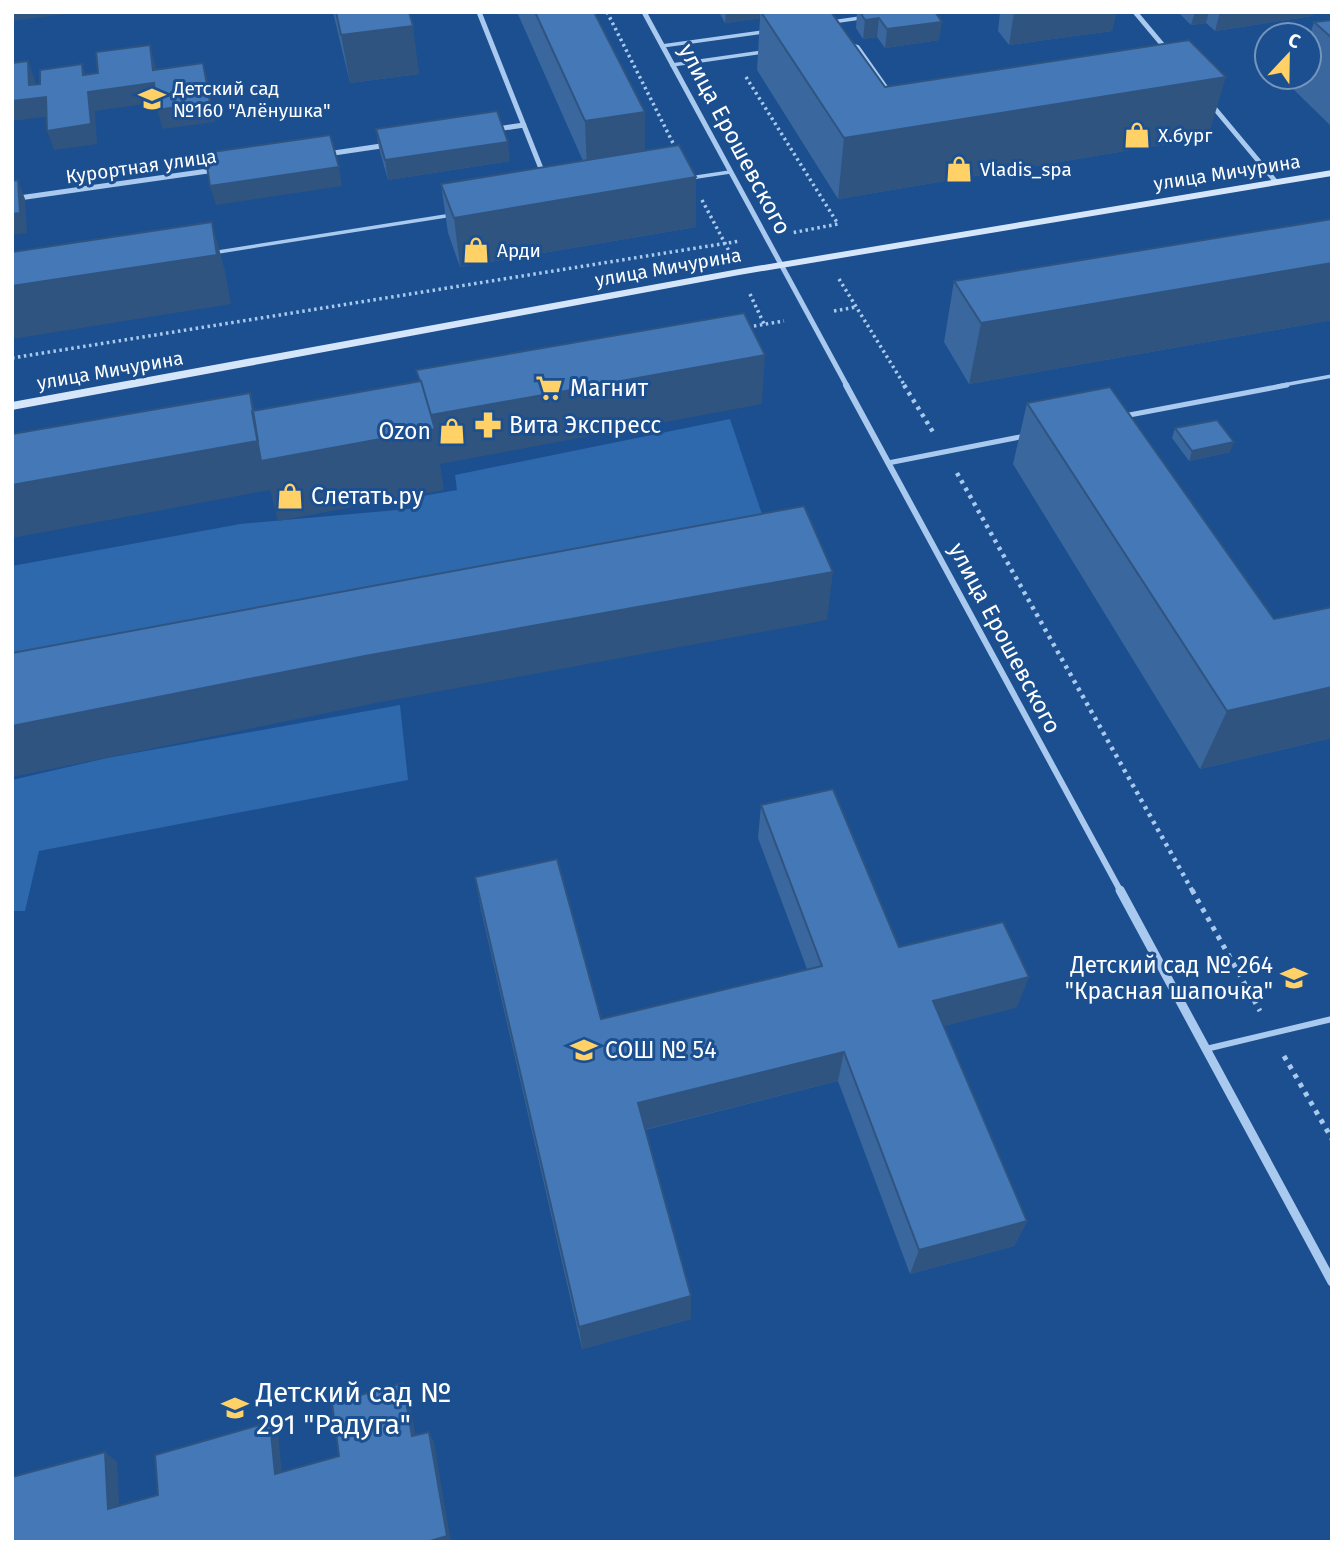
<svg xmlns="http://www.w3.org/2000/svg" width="1344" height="1554" font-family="'Fira Sans',sans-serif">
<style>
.green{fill:#2e69ad}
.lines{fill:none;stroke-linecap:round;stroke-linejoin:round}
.path-far2{stroke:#a9c9ee;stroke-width:3.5;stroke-dasharray:2.5 3.5;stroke-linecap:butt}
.path-far1{stroke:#a9c9ee;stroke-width:4.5;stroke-dasharray:3.5 5;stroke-linecap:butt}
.path{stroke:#a9c9ee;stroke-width:5;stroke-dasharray:4.5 6;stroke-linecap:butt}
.service-far2{stroke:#a9c9ee;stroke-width:3.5}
.service-far1{stroke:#a9c9ee;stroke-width:5}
.service{stroke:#a9c9ee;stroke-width:6}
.minor-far2{stroke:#a9c9ee;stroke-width:5}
.minor-far1{stroke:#a9c9ee;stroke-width:6}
.minor{stroke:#a9c9ee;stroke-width:9}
.secondary{fill:#d6e6fa;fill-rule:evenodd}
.wall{fill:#3a679d}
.shaded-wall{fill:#305480}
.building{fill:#4478b7;stroke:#305480;stroke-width:2}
.labels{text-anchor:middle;stroke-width:6;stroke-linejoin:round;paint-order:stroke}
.far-poi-label{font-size:19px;fill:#fff;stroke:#1b4f8f;text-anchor:start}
.far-street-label{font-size:19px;fill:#fff;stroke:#1b4f8f}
.street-label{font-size:23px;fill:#fff;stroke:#1b4f8f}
.poi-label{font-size:23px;fill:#fff;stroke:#1b4f8f;text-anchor:start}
.near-poi-label{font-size:28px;fill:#fff;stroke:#1b4f8f;text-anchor:start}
</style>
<rect width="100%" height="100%" fill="#1b4f8f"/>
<path class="green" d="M730,419l37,110 -755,149v-112l228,-42 179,-16 -2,-11 40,-7 -2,-15z
M400,705l8,75 -369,71 -14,60h-13v-131l95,-22z"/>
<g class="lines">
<path class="path-far2" d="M607,12l69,137
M746,77l92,147 -47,9
M702,200l27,51
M839,279l66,107
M750,294l14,30
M834,311l22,-4
M748,327l36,-6
M12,358l728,-117"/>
<path class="path-far1" d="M904,385l29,47
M957,473l236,419"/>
<path class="path" d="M1192,890l68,121
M1284,1056l48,83"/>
<path class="service-far2" d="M832,22l28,-4
M852,45l6,2 31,44
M662,46l101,-14
M672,65l91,-13
M690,178l40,-6
M212,253l240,-38
M1278,386l54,-10"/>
<path class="service-far1" d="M1124,416l163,-31
M888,463l137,-27"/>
<path class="service" d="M1206,1049l126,-30"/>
<path class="minor-far2" d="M479,12l65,164
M644,12l203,374
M1135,12l31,37
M1211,104l65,78
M497,129l27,-4
M327,154l61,-9
M12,199l203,-29"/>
<path class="minor-far1" d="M846,385l275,507"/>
<path class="minor" d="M1120,890l212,392"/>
<path class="secondary" d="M1332,170v6l-593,99 -727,135v-8l727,-133z"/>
</g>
<path class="wall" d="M333,12h76l10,62 -69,9z
M517,12h77l51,139 51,26v50l-236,40 -12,-34 -7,-49 142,-23z
M719,12h112l54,75 323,50 -370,62 -81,-129 3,-52 -35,5z
M857,12h78l4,28 -54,8 -8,-11 -14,2 -7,-11z
M1000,12h116l-4,19 -103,14 -11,-14z
M1178,12h136l-2,4 -97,15 -9,-8 -15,2z
M1332,20v106h-1l-39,-38 4,-11h13v-39l5,-16z
M376,129l134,32 -122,19 -9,-32z
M1332,219v101l-363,64 -25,-42 10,-61z
M1027,403l247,216 58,-12v131l-132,31 -187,-305z
M1175,428l55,24 -41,9 -17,-23z
M761,805l138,142 118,60 -73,19 83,195 -13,25 -104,28 -72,-193 -193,49 46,189 -109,30 -101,-439 -6,-33 126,142 206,-50 -49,-131z"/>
<path class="shaded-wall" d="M12,12h69l-69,9z
M726,12h34v6l-35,5z
M1014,12h102l-4,19 -103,14z
M1195,12h14l-3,11 -15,2z
M1220,12h94l-2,4 -97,15z
M879,18l-2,19 -14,2 2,-19z
M942,22l-3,18 -54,8 2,-19z
M413,26l6,48 -69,9 -9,-48z
M150,45l5,19 4,25 -6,-19z
M28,61l7,19v18l11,-1 7,19 -41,5v-20l17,-16z
M203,63l5,19 7,40 -52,7 -6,-19z
M82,64l7,20 65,-1 5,19 -64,9 2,33 -43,6 -7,-19 36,-56z
M1226,77l-18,60 -370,62 6,-61z
M645,112v49l-58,9 -2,-49z
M508,142l2,19 -122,19 -3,-20z
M339,167l3,19 -126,19 -6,-19z
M696,177v50l-236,40 -6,-49z
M18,180l7,19 2,34 -15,2v-21z
M212,222l13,49 6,33 -219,35v-53z
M1332,263v57l-363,64 12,-61z
M765,355l-3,49 -322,60 4,26 -166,31 -8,-31 -258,48v-53l238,-92 14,49 165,-27z
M1234,442l-4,10 -41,9 3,-10z
M833,572l-6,48 -451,83 -364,74v-51l353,-70z
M1332,687v51l-132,31 27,-58z
M1029,977l-12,30 -92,24 8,-30z
M844,1052l-6,29 -199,50 -1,-28z
M1027,1221l-13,25 -104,28 9,-24z
M691,1296v23l-109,30 -3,-22z
M403,1383l6,11 8,52 -5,-10z
M270,1422l8,11 5,51 -8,-10z
M429,1432l5,10 17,100h-24z
M105,1452l12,10 3,56 -12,-9z"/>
<path class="building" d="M336,12h73l4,14 -72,9z
M535,12h59l51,100 -60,9z
M761,12h70l54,75 304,-47 37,37 -382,61z
M860,12h75l7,10 -55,7 -8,-11 -14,2z
M1332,20v18l-18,-16z
M150,45l3,25 50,-7 7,39 -53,8 -3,-27 -66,9 3,32 -44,7 -1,-34 -34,4v-38l16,-2 1,24 11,-1v-14l42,-6 1,11 15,-2 -2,-21z
M497,111l11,31 -123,18 -9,-31z
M330,135l9,32 -129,19 -5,-33z
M679,145l17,32 -242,41 -13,-34z
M18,180l2,33 -8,1v-33z
M1332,219v44l-351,60 -27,-42z
M212,222l5,33 -205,31v-34z
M744,313l21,42 -334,60 -10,-34h-1l-4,-11z
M421,381l14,48 -174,32 -9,-50z
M1110,387l164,232 58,-12v80l-105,24 -200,-308z
M250,393l8,48 -246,44v-51z
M1217,420l17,22 -42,9 -17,-23z
M804,506l29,66 -468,84 -353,70v-73z
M833,789l66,158 104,-25 26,55 -96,24 94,220 -108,29 -75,-198 -206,51 53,193 -112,31 -104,-450 82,-18 44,160 221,-53 -61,-161z
M403,1383l9,53 17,-4 18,104 -20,6h-415v-65l93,-25 3,57 50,-14 -3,-40 115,-33 5,52 64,-18 -7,-53z"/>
<defs>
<g id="school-bare" transform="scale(2.1)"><path d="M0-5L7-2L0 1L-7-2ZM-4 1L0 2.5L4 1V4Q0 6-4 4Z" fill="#ffd166" stroke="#1b4f8f" stroke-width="2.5" paint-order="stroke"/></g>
<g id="shop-bare" transform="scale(2.1)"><path d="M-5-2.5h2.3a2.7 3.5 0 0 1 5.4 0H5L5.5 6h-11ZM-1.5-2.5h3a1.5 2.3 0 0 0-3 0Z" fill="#ffd166" stroke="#1b4f8f" stroke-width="2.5" paint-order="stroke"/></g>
<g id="supermarket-bare" transform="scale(2.1)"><path d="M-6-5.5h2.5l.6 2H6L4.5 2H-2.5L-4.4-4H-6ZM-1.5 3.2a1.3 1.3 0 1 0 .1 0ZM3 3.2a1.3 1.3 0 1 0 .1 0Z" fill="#ffd166" stroke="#1b4f8f" stroke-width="2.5" paint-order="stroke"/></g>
<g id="pharmacy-bare" transform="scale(2.1)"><path d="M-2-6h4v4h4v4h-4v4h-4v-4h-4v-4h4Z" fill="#ffd166" stroke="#1b4f8f" stroke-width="2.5" paint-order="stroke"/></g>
</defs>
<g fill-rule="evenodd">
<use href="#school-bare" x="152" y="99"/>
<use href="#shop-bare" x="1137" y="135"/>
<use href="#shop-bare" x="959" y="169"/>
<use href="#shop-bare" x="476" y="250"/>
<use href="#supermarket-bare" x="549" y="388"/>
<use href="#pharmacy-bare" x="488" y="425"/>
<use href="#shop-bare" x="452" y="431"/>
<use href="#shop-bare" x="290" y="496"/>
<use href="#school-bare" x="1294" y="978"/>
<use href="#school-bare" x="584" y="1050"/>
<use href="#school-bare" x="235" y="1408"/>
</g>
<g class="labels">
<g class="far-poi-label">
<text x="173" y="95">Детский сад<tspan x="173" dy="22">№160 "Алёнушка"</tspan></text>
<text x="1158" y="142">Х.бург</text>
<text x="980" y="176">Vladis_spa</text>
<text x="497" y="257">Арди</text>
</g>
<g class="far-street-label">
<text transform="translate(141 166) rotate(-8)" y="7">Курортная улица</text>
<text transform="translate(1227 172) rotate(-9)" y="7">улица Мичурина</text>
<text transform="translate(668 267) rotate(-10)" y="7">улица Мичурина</text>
<text transform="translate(110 370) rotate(-10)" y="7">улица Мичурина</text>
</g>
<g class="street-label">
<text transform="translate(735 139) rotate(62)" y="8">улица Ерошевского</text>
<text transform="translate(1005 638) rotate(62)" y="8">улица Ерошевского</text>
</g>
<g class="poi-label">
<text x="570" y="396">Магнит</text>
<text x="509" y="433">Вита Экспресс</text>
<text x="431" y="439" text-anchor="end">Ozon</text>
<text x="311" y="504">Слетать.ру</text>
<text x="1273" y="973" text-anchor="end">Детский сад № 264<tspan x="1273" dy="26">"Красная шапочка"</tspan></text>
<text x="605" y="1058">СОШ № 54</text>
</g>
<g class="near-poi-label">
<text x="256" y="1402">Детский сад №<tspan x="256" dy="32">291 "Радуга"</tspan></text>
</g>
</g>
<rect width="1344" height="1554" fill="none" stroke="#ffffff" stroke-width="28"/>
<g transform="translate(1288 56) rotate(22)"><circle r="33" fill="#1b4f8f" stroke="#7695bc" stroke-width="2"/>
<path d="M0-5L12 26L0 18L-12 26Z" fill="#ffd166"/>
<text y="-10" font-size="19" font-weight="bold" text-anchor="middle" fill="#ffffff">С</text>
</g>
</svg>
